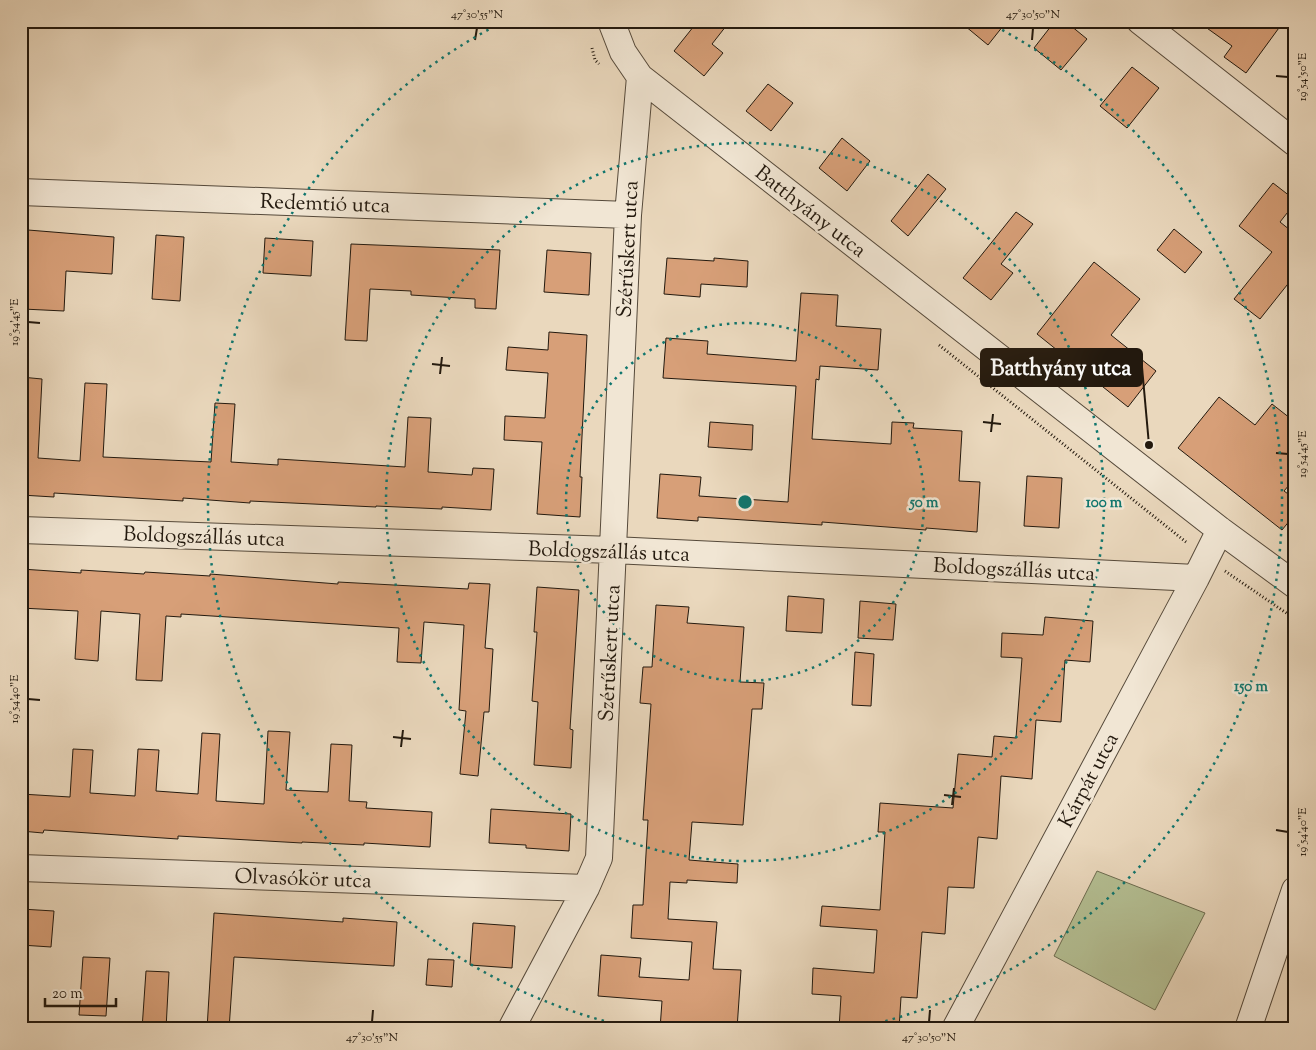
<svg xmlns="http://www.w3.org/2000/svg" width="1316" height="1050" font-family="'Sorts Mill Goudy',serif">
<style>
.green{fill:#b4bf93;stroke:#6c6c50}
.building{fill:#d79f78;stroke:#23190e}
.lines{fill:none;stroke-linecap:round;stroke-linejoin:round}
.street-casing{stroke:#55493a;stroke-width:28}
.path{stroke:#23190e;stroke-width:3;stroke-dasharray:1 2.5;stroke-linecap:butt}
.street{stroke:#f1e6d4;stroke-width:26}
.ticks{fill:none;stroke:#23190e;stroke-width:2}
.ring{fill:none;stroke:#0f766e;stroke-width:2.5;stroke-dasharray:2.5 5}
.labels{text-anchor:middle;stroke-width:5;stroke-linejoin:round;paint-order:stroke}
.street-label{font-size:21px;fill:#23190e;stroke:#f1e6d4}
.centre{fill:#0f766e;stroke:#f1e6d4;stroke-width:2.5}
.ring-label{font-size:15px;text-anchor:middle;font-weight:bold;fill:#0f766e;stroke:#f1e6d4;stroke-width:5;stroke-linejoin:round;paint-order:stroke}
.leader{fill:none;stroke:#23190e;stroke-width:2}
.callout-dot{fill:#23190e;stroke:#f1e6d4;stroke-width:2}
.callout{fill:#23190e;stroke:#23190e;stroke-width:2}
.callout-label{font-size:22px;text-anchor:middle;font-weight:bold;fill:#fff}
.neatline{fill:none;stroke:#23190e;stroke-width:2}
.ticks-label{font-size:12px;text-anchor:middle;fill:#23190e}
</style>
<rect width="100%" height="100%" fill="#ead8bd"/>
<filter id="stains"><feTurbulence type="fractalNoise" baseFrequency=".004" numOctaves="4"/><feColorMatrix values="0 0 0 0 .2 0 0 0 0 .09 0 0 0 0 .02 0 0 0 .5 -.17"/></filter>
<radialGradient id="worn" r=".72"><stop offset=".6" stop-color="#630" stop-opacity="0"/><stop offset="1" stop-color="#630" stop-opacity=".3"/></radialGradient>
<path class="green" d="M1097,871l108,42 -50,97 -101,-54z"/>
<path class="building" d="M698,21h32l-18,23 11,9 -19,23 -30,-25z
M959,21h48l-19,24z
M1055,21h10l22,18 -26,31 -27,-22z
M1197,21h87l-38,52 -22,-16 8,-11z
M1132,67l27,21 -32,40 -27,-22z
M768,84l25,19 -22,28 -25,-20z
M842,138l28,23 -23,30 -28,-23z
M928,174l18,15 -38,47 -17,-15z
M1273,183l22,17v3l-15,19 15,12v41l-35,44 -26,-20 38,-47 -33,-26z
M1016,212l17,12 -32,40 12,9 -22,27 -28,-22z
M1174,229l28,23 -17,21 -28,-23z
M28,230l86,7 -2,37 -46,-3 -2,40 -41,-2z
M156,235l28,2 -4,64 -28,-2z
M265,238l48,3 -2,35 -48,-3z
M351,244l149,6 -4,59 -21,-1v-9l-64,-4v-4l-41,-2 -3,52 -22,-1z
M547,250l44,3 -2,42 -45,-3z
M667,258l47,3v-3l34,3 -1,26 -46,-3 -1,13 -36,-3z
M1094,262l46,37 -29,36 45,36 -28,36 -91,-73z
M801,293l37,2 -2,31 45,3 -3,41 -58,-4 -1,14 -3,-1 -4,60 79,5 1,-22 22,1 -1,5 49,3 -3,50 21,1 -3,50 -51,-4v2l-104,-8v3l-124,-8v4l-41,-3 3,-44 41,3 -2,19 89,6 8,-116 -133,-8 3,-40 42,3 -1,13 89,7z
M549,332l38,3 -7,142h2l-2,40 -43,-3 5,-72 -38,-2 1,-24 40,2 3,-45 -42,-3 2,-23 40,3z
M21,377l21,2 -4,79 42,3 5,-78 22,1 -4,73 108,5 4,-59 20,1 -4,58 47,3v-6l127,8 3,-50 23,1 -3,54 44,3 1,-7 21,1 -3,41 -49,-3v2l-66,-3v1l-126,-6v2l-67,-5v3l-129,-8v4l-33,-2z
M1219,397l36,28 17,-21 23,18v56l-11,13 11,8v15l-13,16 -104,-82z
M710,422l43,3 -1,25 -44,-3z
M1027,476l35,2 -3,50 -35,-2z
M21,569l60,4v-3l63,4 1,-2 65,4v-2l128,10v-2l130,7 1,-6 21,1 -5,64 8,1 -4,63h-5l-6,64 -18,-2 6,-63 -7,-1 5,-85 -40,-3 -3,41 -24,-1 2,-34 -218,-14v3l-15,-1 -4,65 -26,-1 4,-66 -39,-3 -3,50 -23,-2 3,-48 -57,-3z
M537,587l42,3 -9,139 3,1 -2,38 -37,-3 4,-63 -6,-1 5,-69h-3z
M788,596l36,3 -2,34 -36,-2z
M860,601l36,3 -3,36 -35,-2z
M656,605l33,2 -2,16 57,4 -4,55 24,1 -2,26h-10l-9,116 -51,-3 -3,38 49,4 -1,19 -50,-3v3l-17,-1 -2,37 49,3 -4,47 28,1 -4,59h-77l2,-28 -64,-5 3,-41 40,3 -2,19 50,3 3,-38 -61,-4 2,-33h10l5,-85h-5l8,-116 -11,-1 3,-36h9z
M1045,617l48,4 -3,41 -25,-2 -4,62 -25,-2 -4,59 -31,-3 -4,63 -19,-2 -4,51 -26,-1 -3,47 -23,-2 -5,66 -16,-1 -2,32h-60l2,-33 -29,-2 1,-26 61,5 3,-43 -57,-4 2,-20 58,4 5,-78h-7l2,-29 73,5 5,-54 34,3 2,-21 22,2 6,-80 -21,-1 1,-24 41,2z
M855,652l19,2 -3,52 -19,-1z
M268,731l22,1 -4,58 42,2 3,-48 21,1 -3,56 18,1 -1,6 66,4 -2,35 -66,-4v2l-62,-3v1l-124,-7v3l-134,-9 -1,3 -22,-2v-37l49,3 3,-48 20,1 -3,43 45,3 3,-47 21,1 -3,41 42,3 4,-61 18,1 -4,67 48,3z
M491,809l80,5 -2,37 -43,-3v-3l-37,-2z
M21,909l33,2 -3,36 -30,-2z
M214,913l129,9v-4l54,4 -3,44 -160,-9 -5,72h-22z
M473,923l42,3 -3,42 -42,-3z
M83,957l27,1 -4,58 -27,-1z
M428,959l26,1 -2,27 -26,-2z
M146,971l23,1 -3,57h-24z"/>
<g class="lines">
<g class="street-casing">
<path id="street" d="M611,21l12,31 17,25 580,453 75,55
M1140,21l155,122
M21,192l607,23
M21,530l592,20 583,28
M21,868l565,20
M511,1029l75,-141 13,-30 29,-643 12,-138
M955,1029l241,-451 24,-48
M1248,1029l47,-139"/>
</g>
<path class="path" d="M592,48l3,12 4,4
M939,345l247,197
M1225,571l70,48"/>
<use href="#street" class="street"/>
</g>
<path class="ticks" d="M475,40l2,-12M1032,40l1,-12M1276,76l12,1M28,322l12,1M432,364l18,2M440,374l2,-17M983,422l18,2M991,432l2,-18M1276,453l12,1M28,699l12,1M393,737l18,2M401,747l2,-17M944,795l17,2M952,805l2,-17M1276,830l12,2M372,1022l1,-12M929,1022l1,-12"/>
<g class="ring">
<circle cx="745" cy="502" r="179"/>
<circle cx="745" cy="502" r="359"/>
<path d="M633 1028A538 538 0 0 1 501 23M989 23A538 538 0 0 1 857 1028"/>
</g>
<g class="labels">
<g class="street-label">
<text transform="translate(325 203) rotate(2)" y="7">Redemtió utca</text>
<text transform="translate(811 211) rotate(38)" y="7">Batthyány utca</text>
<text transform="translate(627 249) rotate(-87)" y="7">Szérűskert utca</text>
<text transform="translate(204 536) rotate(2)" y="7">Boldogszállás utca</text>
<text transform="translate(609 551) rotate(2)" y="7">Boldogszállás utca</text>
<text transform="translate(1014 569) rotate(3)" y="7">Boldogszállás utca</text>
<text transform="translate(609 653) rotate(-87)" y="7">Szérűskert utca</text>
<text transform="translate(1088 780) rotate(-62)" y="7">Kárpát utca</text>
<text transform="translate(303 878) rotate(2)" y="7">Olvasókör utca</text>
</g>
</g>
<circle cx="745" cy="502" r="8" class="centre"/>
<g class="ring-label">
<text x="924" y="507">50 m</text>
<text x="1104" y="507">100 m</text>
<text x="1251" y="691">150 m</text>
</g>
<path class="leader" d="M1149 445L1142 367"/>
<circle class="callout-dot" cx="1149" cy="445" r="5"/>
<rect class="callout" x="981" y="349" width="161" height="37" rx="5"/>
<g class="callout-label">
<text x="1061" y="375">Batthyány utca</text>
</g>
<rect width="1316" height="1050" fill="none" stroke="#ead8bd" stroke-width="55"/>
<path d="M45 998v8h71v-8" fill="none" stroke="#23190e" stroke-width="2.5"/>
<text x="52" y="998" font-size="15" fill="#23190e" stroke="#f1e6d4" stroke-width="4" paint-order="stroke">20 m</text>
<rect x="28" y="28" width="1260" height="994" class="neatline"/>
<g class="ticks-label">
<text x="477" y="18">47°30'55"N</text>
<text x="1033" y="18">47°30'50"N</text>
<text transform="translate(1302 77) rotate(-90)" y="4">19°54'50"E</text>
<text transform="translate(14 322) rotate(-90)" y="4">19°54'45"E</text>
<text transform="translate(1302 454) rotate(-90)" y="4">19°54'45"E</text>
<text transform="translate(14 699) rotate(-90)" y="4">19°54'40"E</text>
<text transform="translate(1302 832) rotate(-90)" y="4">19°54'40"E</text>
<text x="372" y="1041">47°30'55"N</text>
<text x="929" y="1041">47°30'50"N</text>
</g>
<rect width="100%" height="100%" filter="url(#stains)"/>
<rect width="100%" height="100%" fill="url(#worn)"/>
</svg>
